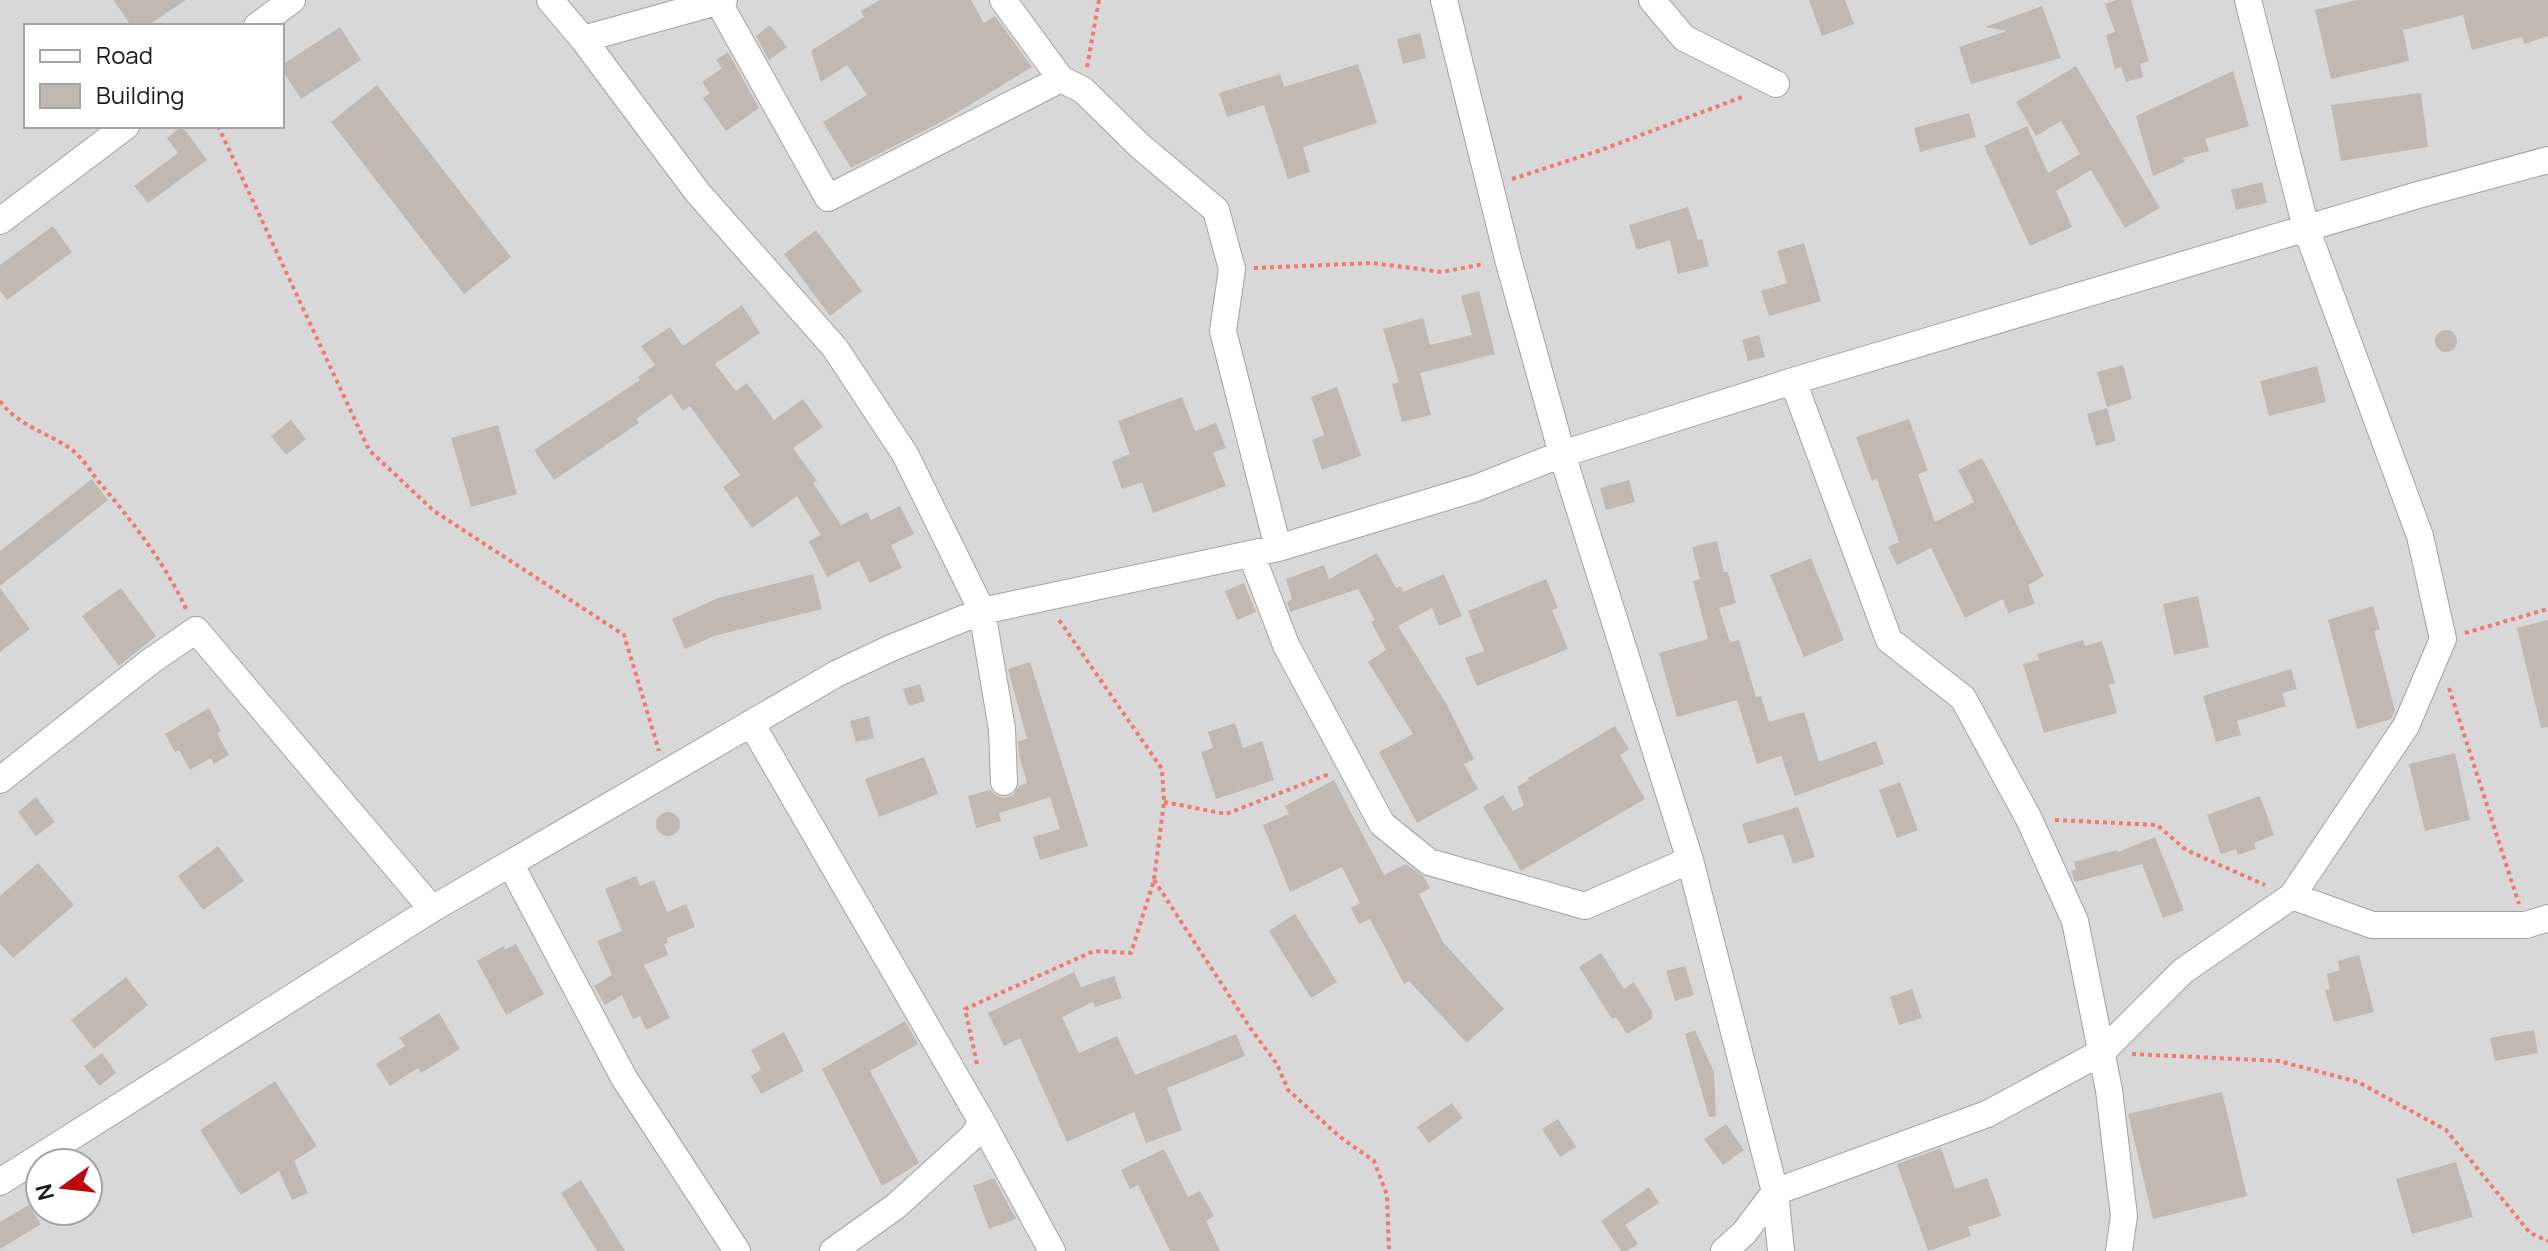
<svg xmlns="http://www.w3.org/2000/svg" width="2548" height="1251" font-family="Manrope,sans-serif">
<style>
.residential{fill:#d9d8d8;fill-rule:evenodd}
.building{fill:#c1b8b1}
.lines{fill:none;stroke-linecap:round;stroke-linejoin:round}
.minor-casing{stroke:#a2a2a2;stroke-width:28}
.path{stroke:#f2796d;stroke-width:4;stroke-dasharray:4 4;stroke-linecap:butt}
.minor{stroke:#fff;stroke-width:26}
</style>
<rect width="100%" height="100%" fill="#ece9e1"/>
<path class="residential" d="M0,0h2548v1251h-2548zM26,26h256v100h-256zM40,1163h48v48h-48z"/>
<path class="building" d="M114,0h72l-39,26h-16z
M880,0h91l13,23 11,-7 37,51 -87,53 -94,48 -28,-46 44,-27 -20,-30 -26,17 -10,-31 53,-34 -3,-6z
M1809,0h36l9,24 -32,12z
M2116,0h15l18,61 -9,3 3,13 -17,5 -5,-15 -6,2 -9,-34 9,-3 -10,-28z
M2357,0h191v36l-24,8 -2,-7 -50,13 -9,-35 -60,15 6,31 -78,18 -16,-69z
M2042,6l19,52 -90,26 -12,-37 48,-16 -22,-4z
M770,25l17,22 -18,13 -13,-24z
M340,27l21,33 -60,39 -19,-29v-5z
M1420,33l6,25 -23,6 -6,-25z
M728,52l31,56 -33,23 -23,-33 7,-5 -8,-11 20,-14 -6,-8z
M1358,64l19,59 -74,24 7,25 -22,7 -24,-74 -37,12 -8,-24 61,-19 4,13z
M2076,66l84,142 -35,20 -34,-58 -35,21 16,36 -42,19 -46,-100 43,-20 21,47 32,-19 -19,-33 -25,15 -20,-34z
M2233,71l16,55 -44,13 4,12 -26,7 2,4 -32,14 -17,-60z
M377,85l134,172 -47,37 -133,-172z
M2421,93l7,54 -87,14 -10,-56z
M1969,113l7,24 -56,15 -6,-24z
M182,126l25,34 -59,43 -14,-17 44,-33 -11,-15z
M2262,182l5,21 -31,7 -5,-20z
M1688,207l10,33 4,-1 7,27 -31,8 -8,-34 -33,10 -8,-25z
M53,226l19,26 -65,48 -7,-9v-26z
M816,230l46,61 -32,25 -46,-62z
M1804,243l17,58 -52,15 -8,-25 26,-8 -10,-32z
M1479,291l16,63 -75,19 11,42 -29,7 -10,-38 7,-2 -16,-53 40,-11 7,27 42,-10 -11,-39z
M742,305l18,28 -45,31 21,27 11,-8 27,37 29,-21 20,28 -30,21 24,33 -4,2 28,42 26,-13 4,8 29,-14 14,28 -23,11 11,23 -32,15 -11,-22 -32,16 -18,-36 12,-6 -24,-39 -45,32 -29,-41 17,-12 -50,-69 -7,5 -12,-17 -35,25 3,4 -85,57 -20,-30 106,-70 -2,-3 17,-12 -14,-19 29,-19 13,19z
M2435 341a11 11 0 1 1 22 0a11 11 0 1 1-22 0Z
M1759,335l6,22 -17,4 -6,-21z
M2123,365l9,34 -25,8 -10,-35z
M2317,366l9,36 -57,14 -9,-35z
M1337,387l24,69 -39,14 -10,-30 12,-5 -13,-38z
M1182,397l13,34 21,-8 10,25 -13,5 13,33 -73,27 -11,-31 -20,7 -10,-28 18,-7 -12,-33z
M2107,408l9,33 -20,5 -9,-32z
M1909,419l19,52 -10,3 17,48 39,-20 -16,-32 24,-12 62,118 -16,9 7,19 -27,9 -5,-14 -38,19 -34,-70 -34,17 -9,-18 11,-5 -22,-63 -5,2 -16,-44z
M291,420l15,19 -20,16 -15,-19z
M498,425l19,69 -46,13 -20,-69z
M92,479l16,21 -108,86v-35z
M1629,480l6,22 -29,8 -6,-22z
M1717,541l7,31h4l8,31 -17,5 11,34 9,-2 17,57 5,-1 8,26 35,-10 15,50 57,-21 8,23 -89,32 -14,-40 -24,8 -20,-64 -60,17 -18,-64 49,-14 -15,-58 7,-2 -8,-32z
M1377,553l19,35 4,-2 3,6 41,-18 18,42 -23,10 -7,-18 -34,18 49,79 27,54 -10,5 14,25 -61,34 -38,-71 34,-18 -45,-72 18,-12 -15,-28 4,-2 -17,-31 -68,23 -3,-10 5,-3 -6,-20 38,-14 5,14z
M1811,558l33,82 -40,17 -34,-82z
M813,574l9,35 -108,27 -29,13 -13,-30 46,-21z
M1546,579l12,29 -6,2 16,39 -91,37 -12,-28 19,-7 -16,-40z
M1244,583l12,29 -19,8 -12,-29z
M0,588l30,41 -30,23z
M121,588l35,48 -37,30 -37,-50z
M2198,596l11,51 -35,8 -11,-51z
M2373,606l7,23 -6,2 21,79 -4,9 -34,10 -29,-109z
M2548,620v107l-7,1 -24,-100z
M2083,640l2,6 17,-5 13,42 -6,2 8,28 -73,20 -21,-69 16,-4 -2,-6z
M1030,662l58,184 -48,14 -7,-23 27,-8 -10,-32 -51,16 2,8 -25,7 -8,-32 22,-6 7,6 8,2 8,-3 6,-9 8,-3 -8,-27 -1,-15 9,-2 -19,-70z
M2291,669l6,20 -15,4 4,13 -49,15 4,14 -25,7 -13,-46z
M920,684l5,17 -16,5 -6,-17z
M209,708l12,23 -4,2 12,22 -15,9 -3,-6 -21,12 -11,-20 -4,2 -10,-18z
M869,716l5,22 -18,4 -6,-21z
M1235,723l8,25 19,-7 12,39 -58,19 -15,-47 12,-4 -5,-16z
M1615,726l14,23 -9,6 25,44 -124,72 -38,-64 20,-12 10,16 11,-6 -7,-18 12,-7 -1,-2z
M2455,753l15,67 -45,11 -16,-67z
M924,757l14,37 -59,23 -14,-38z
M1334,780l50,95 22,-11 18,13 6,11 -11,6 24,48 61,67 -37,34 -58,-62 -5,3 -34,-65 -11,5 -8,-16 9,-5 -18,-36 -52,25 -27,-67 26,-11 -4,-8z
M1900,782l18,48 -21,8 -18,-48z
M2260,796l14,39 -20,8 2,6 -18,6 -2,-6 -15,5 -14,-39z
M36,797l19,25 -19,14 -18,-24z
M1798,807l17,50 -22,7 -10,-30 -35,10 -6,-20z
M656 824a12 12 0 1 1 24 0a12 12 0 1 1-24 0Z
M2155,837l29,73 -21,8 -21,-54 -67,18 -4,-11 5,-2 -2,-7 43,-12 1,2z
M218,846l26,35 -41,29 -25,-34z
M38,863l36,42 -61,53 -13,-14v-48z
M636,876l4,10 14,-6 13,32 19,-8 9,23 -28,11 1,5 -4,1 4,11 -24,10 26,53 -24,12 -6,-14 -7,3 -11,-24 -17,10 -11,-19 18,-11 -15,-34 25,-10 -17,-42z
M1295,914l42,68 -26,16 -42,-67z
M516,944l28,50 -38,21 -29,-54 27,-15 1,4z
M1601,953l23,36 10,-7 18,30v7l-25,15 -11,-17 -4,2 -33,-52z
M2359,955l15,57 -40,10 -9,-32 5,-1 -3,-15 13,-4 -2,-9z
M1685,966l9,29 -19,6 -9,-30z
M1074,972l7,15 33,-11 8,22 -27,9 -2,-5 -31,15 17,36 38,-17 18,39 101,-41 9,22 -78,32 15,42 -36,13 -12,-31 -67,30 -47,-104 -16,8 -16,-33z
M126,977l22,28 -54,44 -23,-29z
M1912,989l10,29 -23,7 -9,-28z
M439,1013l21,36 -39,24 -3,-5 -28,18 -14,-22 29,-18 -6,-8z
M905,1021l13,23 -48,27 49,92 -37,23 -60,-117z
M1695,1030l19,42 2,44 -7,1 -24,-83z
M2534,1030l4,23 -43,8 -5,-23z
M784,1032l20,39 -43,23 -10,-18 10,-6 -10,-20z
M102,1053l14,20 -17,13 -15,-20z
M275,1081l42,65 -23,15 14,32 -16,7 -13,-29 -38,24 -41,-65z
M2222,1092l25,104 -94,23 -25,-105z
M1452,1103l11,15 -34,25 -12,-16z
M1558,1119l18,28 -16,10 -18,-28z
M1726,1124l18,26 -21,15 -19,-26z
M1941,1148l14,41 32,-11 14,38 -33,11 3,9 -43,15 -31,-87z
M1164,1149l24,48 12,-6 14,25 -8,5 14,30h-50l-32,-66 -8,4 -9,-19z
M2456,1162l17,55 -61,17 -16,-55z
M994,1178l22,41 -27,10 -16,-43z
M581,1180l44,71h-28l-36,-58z
M1649,1187l10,16 -34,22 13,19 -11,7h-6l-20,-30z
M29,1205l12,19 -41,25v-27z"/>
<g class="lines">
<g class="minor-casing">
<path id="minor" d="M550,0l33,39 115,154 137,155 70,106 77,157 20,118 2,53
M1003,0l58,79 22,11 57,56 76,64 16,59 -9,62 55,217
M1444,0l64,259 54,195 128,406 85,332 6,59
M1652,0l32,38 92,46
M719,3l109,195 233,-119
M257,26l35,-26
M583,39l141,-39
M0,221l126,-95
M1793,381l96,259 74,58 66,121 46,102 34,169 15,126 -5,35
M1252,556l34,89 96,179 47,38 156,44 105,-46
M751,723l231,399 70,129
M0,780l151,-119 45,-31 236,279
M511,865l113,213 113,173
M2292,896l80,29h154l22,-7
M0,1182l432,-273 404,-235 55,-26 91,-37 296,-63 198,-60 86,-34 231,-73 625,-186 130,-35
M833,1251l63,-45 77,-70 9,-14
M1724,1251l20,-18 31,-41 212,-78 115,-62 81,-81 109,-75 114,-170 37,-87 -23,-103 -114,-308 -58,-228"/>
</g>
<path class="path" d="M1087,67l12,-67
M218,126l151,324 65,61 190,124 35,116
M1512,179l89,-29 144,-54
M1254,268l118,-5 70,9 42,-8
M0,401c17,24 48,32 71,48 11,8 20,23 28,33 33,39 66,81 87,127
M2465,633l83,-24
M2449,688l70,216
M1164,802l62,12 103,-40
M2055,820l102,5 29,25 79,35
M1154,880l97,149 26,35 11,26 52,47 34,24 13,34 2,56
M2132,1054l147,7 79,21 88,48 84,103 18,8
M977,1064l-12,-55 129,-58 37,2 23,-73 10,-78 -2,-33 -105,-152"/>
<use href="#minor" class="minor"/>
</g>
<rect x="24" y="24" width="260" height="104" fill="#ffffff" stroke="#a4a4a4" stroke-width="2"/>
<rect x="40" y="50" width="40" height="12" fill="#ffffff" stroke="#a4a4a4" stroke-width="2"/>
<text x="96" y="64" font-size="24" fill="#1b1b1b">Road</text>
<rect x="40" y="84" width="40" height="24" fill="#c1b8b1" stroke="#a4a4a4" stroke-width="2"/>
<text x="96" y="104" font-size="24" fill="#1b1b1b">Building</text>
<g transform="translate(64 1187) rotate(255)"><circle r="38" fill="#ffffff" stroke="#a4a4a4" stroke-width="2"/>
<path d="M0-6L14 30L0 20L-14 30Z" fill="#bc0a0c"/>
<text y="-12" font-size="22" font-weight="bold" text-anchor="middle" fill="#1b1b1b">N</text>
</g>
</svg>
